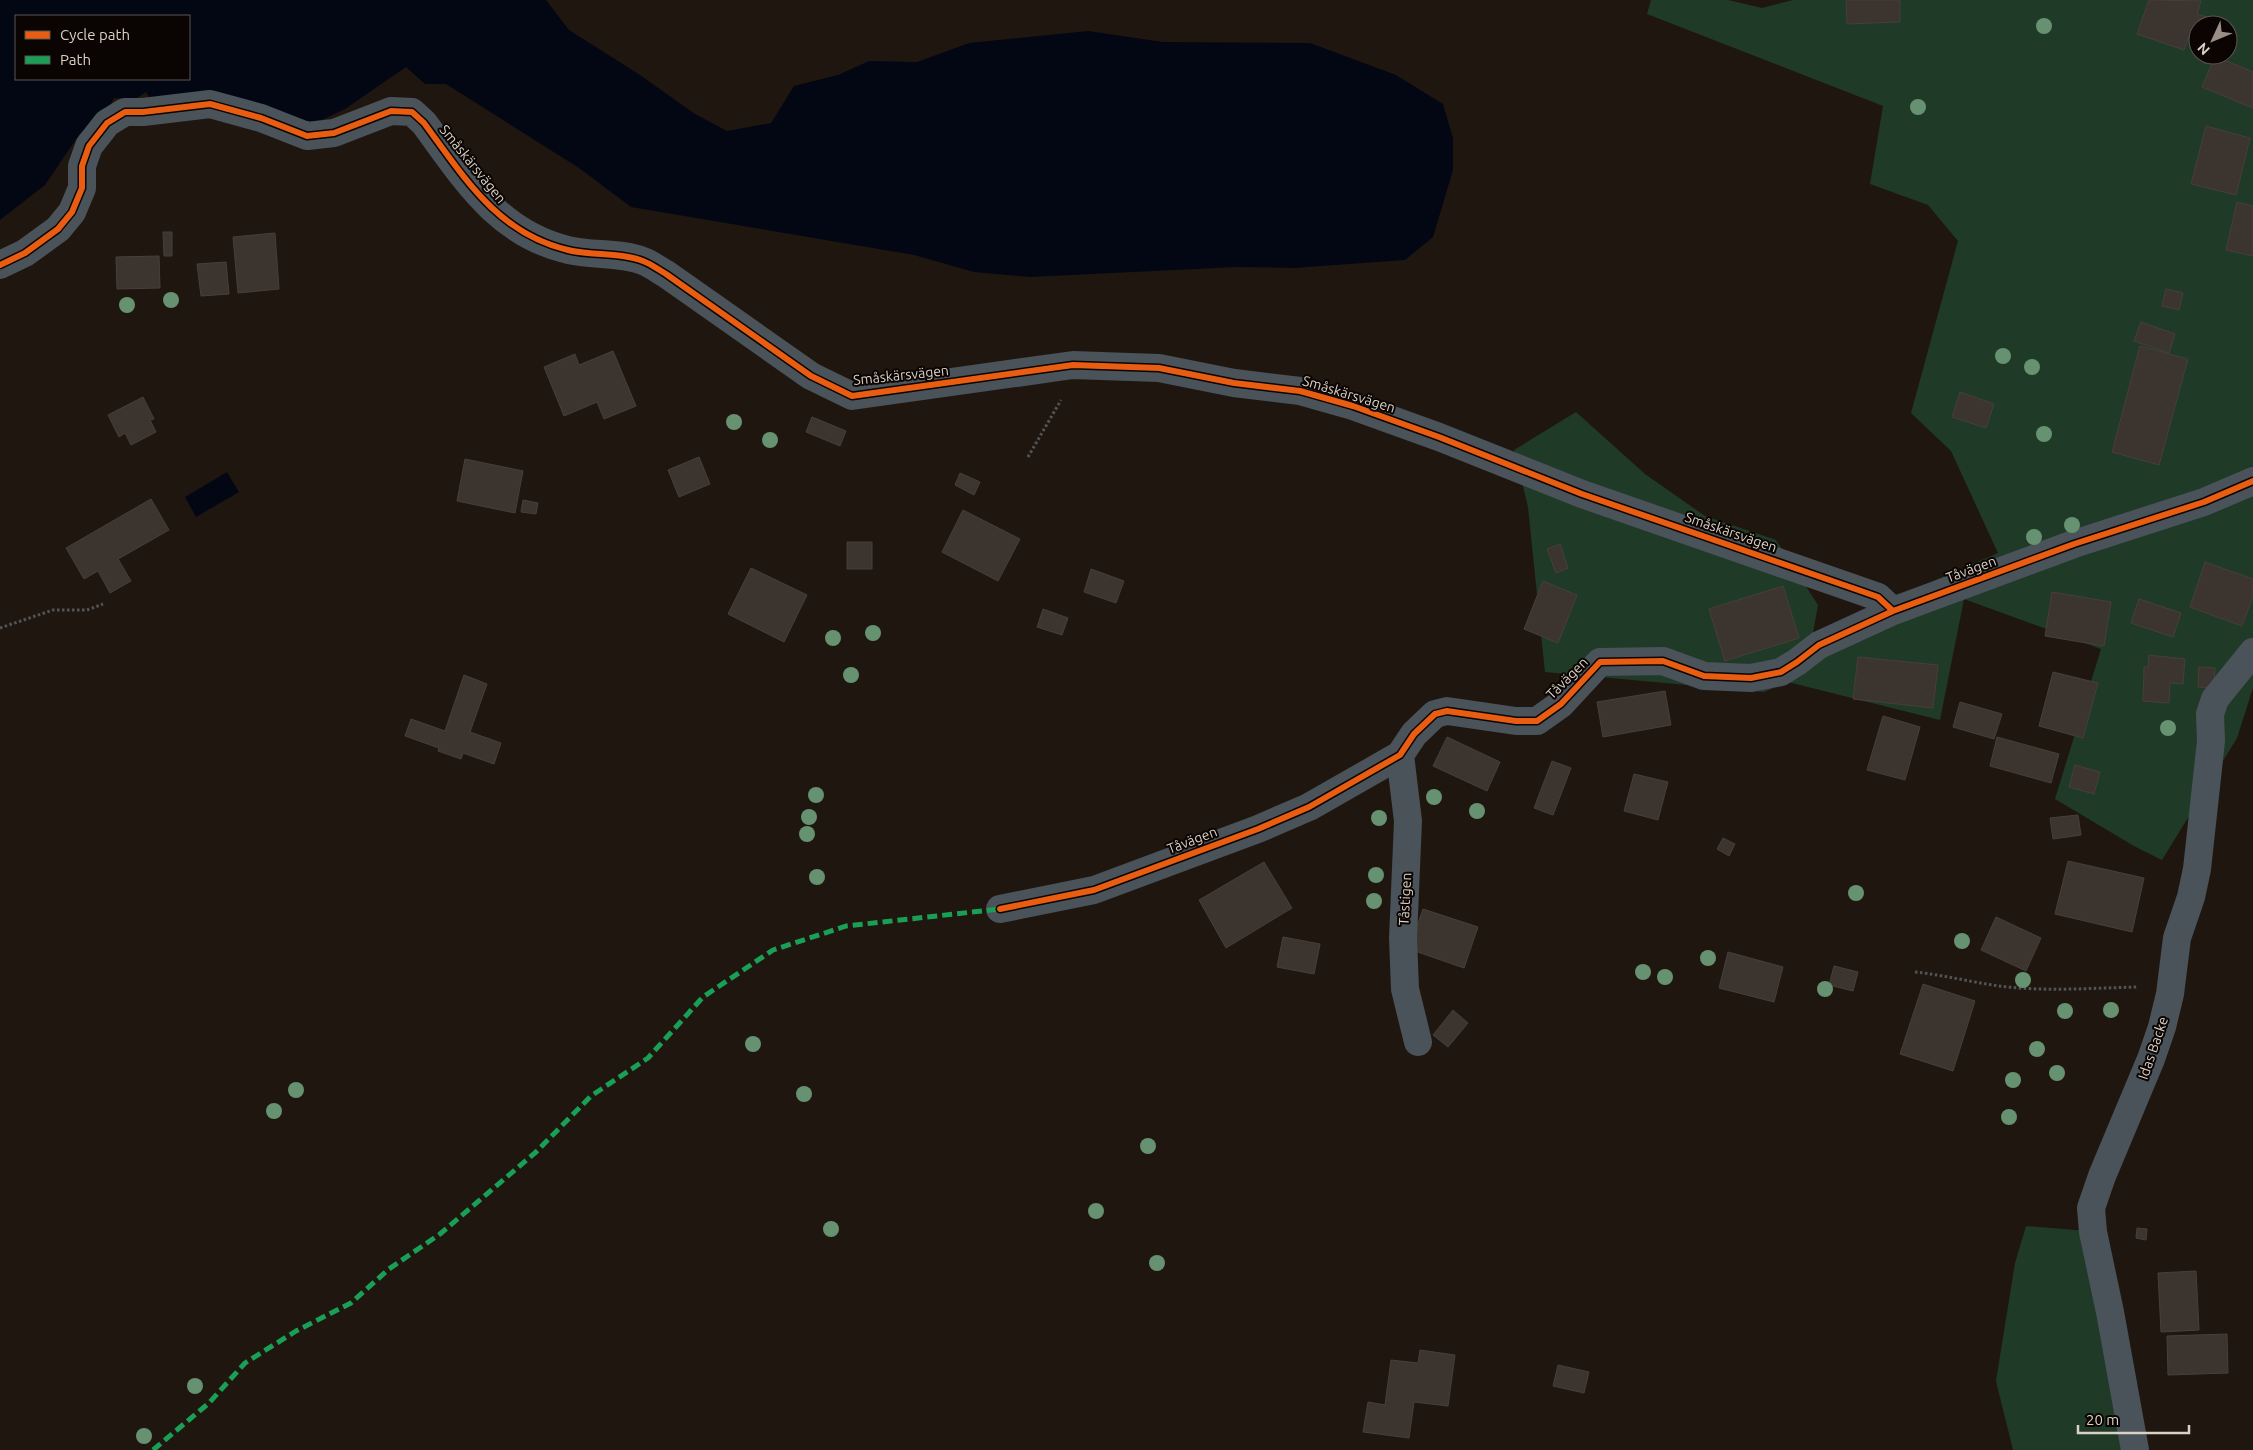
<svg xmlns="http://www.w3.org/2000/svg" width="2253" height="1450" font-family="Ubuntu,sans-serif">
<style>
.green{fill:#203a28;fill-rule:evenodd}
.water{fill:#030714;fill-rule:evenodd}
.building{fill:#3c342e;stroke:#473f39}
.lines{fill:none;stroke-linecap:round;stroke-linejoin:round}
.path{stroke:#525457;stroke-width:3;stroke-dasharray:2.5 2.5;stroke-linecap:butt}
.minor{stroke:#4a525a;stroke-width:28}
.quiet{stroke:#1a9f57;stroke-width:5;stroke-dasharray:10 5;stroke-linecap:butt}
.cycleway-casing{stroke:#0a0502;stroke-width:9}
.cycleway{stroke:#e95d12;stroke-width:6}
.tree{fill:#669271}
.labels{text-anchor:middle;stroke-width:4;stroke-linejoin:round;paint-order:stroke}
.street-label{font-size:14px;fill:#dad0c6;stroke:#0a0502}
</style>
<rect width="100%" height="100%" fill="#1f170f"/>
<path class="green" d="M1651,0h77l34,8 31,-8h460v688l-16,50 -75,122 -28,-14 -79,-47 46,-150 -137,-50 -24,121 -152,-38 -24,10 -219,-20 -17,-165 -14,-57 62,-38 69,62 60,42 71,24 42,65 -5,28 185,-80 -47,-102 -40,-38 47,-172 -30,-36 -58,-21 13,-78 -236,-92zM2198,25h30v30h-30z
M2026,1226l62,5 42,219h-117l-17,-69 19,-118z"/>
<path class="water" d="M0,0h546l23,30 71,45 55,39 32,17 44,-8 23,-37 44,-11 31,-14 48,1 52,-19 119,-12 75,11 147,1 86,32 47,29 10,34v32l-20,67 -28,23 -111,8 -57,-1 -207,10 -56,-5 -60,-17 -283,-48 -52,-39 -133,-84h-21l-19,-17 -61,42 -21,10 -30,8 -143,-27 -5,-8 -11,7 -21,-1 -8,16 -25,18 -36,53 -45,35zM16,16h173v63h-173z
M227,472l12,20 -43,25 -11,-20z"/>
<path class="building" d="M1846,0h54v22l-53,2z
M2149,0l52,1 -4,13 13,4 -3,7h-9v14l-9,-3 -5,14 -47,-16z
M2215,56l38,16v36l-51,-21z
M2206,126l44,12 -14,57 -45,-11z
M2237,202l16,4v50l-27,-6z
M163,232h9v24h-8z
M275,233l4,56 -41,4 -5,-56z
M159,256l1,32 -43,1 -1,-32z
M226,262l3,32 -28,2 -4,-32z
M2166,289l17,4 -4,17 -17,-4z
M2141,322l34,12 -6,19 -35,-12z
M2140,346l48,13 -29,106 -47,-13z
M613,351l23,55 -32,13 -7,-17 -33,14 -20,-49 31,-13 4,11z
M1960,392l34,12 -8,24 -34,-11z
M143,397l11,22 -4,1 6,12 -25,13 -6,-12 -6,4 -11,-22z
M812,417l34,14 -6,15 -34,-14z
M699,457l11,27 -31,13 -11,-27z
M465,459l58,12 -8,42 -58,-12z
M960,473l20,9 -6,13 -19,-10z
M151,499l18,31 -51,29 13,22 -21,12 -12,-22 -14,8 -18,-31z
M523,500l15,3 -2,11 -15,-2z
M963,510l57,29 -22,42 -56,-29z
M847,542h25v27h-25z
M1560,544l8,24 -12,5 -9,-24z
M2205,562l48,17v17l-11,30 -52,-19z
M751,568l56,27 -23,47 -56,-28z
M1091,569l33,12 -8,22 -32,-11z
M1543,581l34,14 -19,48 -34,-14z
M1783,586l16,52 -74,23 -16,-52z
M2052,592l59,10 -7,44 -59,-10z
M2139,599l42,14 -8,24 -42,-14z
M1043,609l25,9 -6,17 -25,-8z
M2149,655l36,4 -2,25 -13,-1 -1,20 -26,-2 1,-34h4z
M1858,657l80,8 -5,43 -80,-9z
M2199,667l16,1 -1,20 -16,-1z
M2053,672l45,11 -15,55 -44,-12z
M464,675l23,9 -17,48 31,11 -7,21 -31,-11 -2,6 -23,-8 1,-3 -34,-12 6,-17 34,12z
M1665,691l6,34 -68,12 -6,-35z
M1960,702l42,12 -8,25 -41,-12z
M1883,716l37,11 -15,53 -38,-10z
M1447,737l53,25 -13,29 -54,-25z
M1997,737l62,17 -8,29 -61,-17z
M1552,761l19,7 -18,47 -19,-7z
M2075,765l25,7 -6,22 -25,-7z
M1634,774l34,8 -10,38 -34,-9z
M2078,815l3,20 -28,4 -3,-21z
M1723,838l12,6 -6,12 -12,-7z
M2068,861l76,17 -12,54 -77,-18z
M1264,862l28,46 -66,40 -27,-48z
M1423,909l55,18 -14,41 -55,-19z
M1996,917l45,21 -15,33 -45,-21z
M1283,937l37,7 -6,30 -37,-7z
M1728,952l55,15 -9,35 -55,-14z
M1834,966l24,6 -5,19 -24,-6z
M1923,984l52,17 -22,70 -53,-17z
M1453,1010l15,13 -20,24 -15,-12z
M2137,1228l10,1 -1,11 -10,-2z
M2196,1271l3,59 -38,2 -3,-59z
M2227,1334l1,39 -60,2 -1,-39z
M1420,1350l35,5 -7,51 -34,-4 -5,36 -46,-6 5,-30 17,3 6,-45 27,3z
M1558,1365l31,7 -5,21 -31,-7z"/>
<g class="lines">
<path class="path" d="M1028,457l33,-57
M0,628l53,-18h34l16,-6
M1915,972c28,3 56,10 84,14 46,6 93,2 139,1"/>
<path class="minor" d="M0,265l25,-12 33,-24 14,-17 10,-24v-22l7,-20 18,-23 18,-11h18l67,-8 51,14 46,18 27,-3 57,-22 21,1 12,11c40,54 73,110 144,127 24,6 52,2 75,11 8,3 16,9 23,13l145,102 41,20 221,-31 86,3 75,15 66,8 53,15 86,31 143,57 282,98 14,5 15,14
M1400,755l8,66 -5,117 2,51 13,53
M1000,909l94,-19 164,-61 51,-22 91,-52 14,-21 21,-20 12,-3 69,10h21l24,-17 39,-42 63,-1 41,15 47,2 30,-6 16,-10 22,-17 74,-34 181,-67 130,-42 49,-21
M2135,1450l-25,-138 -17,-80 -2,-24 11,-32 49,-117 11,-32 8,-33 7,-56 14,-41 6,-28 14,-128 -1,-27 5,-15 38,-47"/>
<path class="quiet" d="M153,1450l56,-47 36,-40 51,-32 55,-28 38,-34 51,-35 96,-82 55,-56 57,-38 55,-61 70,-47 73,-24 154,-17"/>
<g class="cycleway-casing">
<path id="cycleway" d="M0,265l25,-12 33,-24 14,-17 10,-24v-22l7,-20 18,-23 18,-11h18l67,-8 51,14 46,18 27,-3 57,-22 21,1 12,11c40,54 73,110 144,127 24,6 52,2 75,11 8,3 16,9 23,13l145,102 41,20 221,-31 86,3 75,15 66,8 53,15 86,31 143,57 282,98 14,5 15,14
M1000,909l94,-19 164,-61 51,-22 91,-52 14,-21 21,-20 12,-3 69,10h21l24,-17 39,-42 63,-1 41,15 47,2 30,-6 16,-10 22,-17 74,-34 181,-67 130,-42 49,-21"/>
</g>
<use href="#cycleway" class="cycleway"/>
</g>
<g class="tree">
<circle cx="2044" cy="26" r="8"/>
<circle cx="1918" cy="107" r="8"/>
<circle cx="171" cy="300" r="8"/>
<circle cx="127" cy="305" r="8"/>
<circle cx="2003" cy="356" r="8"/>
<circle cx="2032" cy="367" r="8"/>
<circle cx="734" cy="422" r="8"/>
<circle cx="2044" cy="434" r="8"/>
<circle cx="770" cy="440" r="8"/>
<circle cx="2072" cy="525" r="8"/>
<circle cx="2034" cy="537" r="8"/>
<circle cx="873" cy="633" r="8"/>
<circle cx="833" cy="638" r="8"/>
<circle cx="851" cy="675" r="8"/>
<circle cx="2168" cy="728" r="8"/>
<circle cx="816" cy="795" r="8"/>
<circle cx="1434" cy="797" r="8"/>
<circle cx="1477" cy="811" r="8"/>
<circle cx="809" cy="817" r="8"/>
<circle cx="1379" cy="818" r="8"/>
<circle cx="807" cy="834" r="8"/>
<circle cx="1376" cy="875" r="8"/>
<circle cx="817" cy="877" r="8"/>
<circle cx="1856" cy="893" r="8"/>
<circle cx="1374" cy="901" r="8"/>
<circle cx="1962" cy="941" r="8"/>
<circle cx="1708" cy="958" r="8"/>
<circle cx="1643" cy="972" r="8"/>
<circle cx="1665" cy="977" r="8"/>
<circle cx="2023" cy="980" r="8"/>
<circle cx="1825" cy="989" r="8"/>
<circle cx="2111" cy="1010" r="8"/>
<circle cx="2065" cy="1011" r="8"/>
<circle cx="753" cy="1044" r="8"/>
<circle cx="2037" cy="1049" r="8"/>
<circle cx="2057" cy="1073" r="8"/>
<circle cx="2013" cy="1080" r="8"/>
<circle cx="296" cy="1090" r="8"/>
<circle cx="804" cy="1094" r="8"/>
<circle cx="274" cy="1111" r="8"/>
<circle cx="2009" cy="1117" r="8"/>
<circle cx="1148" cy="1146" r="8"/>
<circle cx="1096" cy="1211" r="8"/>
<circle cx="831" cy="1229" r="8"/>
<circle cx="1157" cy="1263" r="8"/>
<circle cx="195" cy="1386" r="8"/>
<circle cx="144" cy="1436" r="8"/>
</g>
<g class="labels">
<g class="street-label">
<text transform="translate(473 164) rotate(51)" y="5">Småskärsvägen</text>
<text transform="translate(901 375) rotate(-6)" y="5">Småskärsvägen</text>
<text transform="translate(1349 394) rotate(17)" y="5">Småskärsvägen</text>
<text transform="translate(1731 532) rotate(19)" y="5">Småskärsvägen</text>
<text transform="translate(1971 569) rotate(-20)" y="5">Tåvägen</text>
<text transform="translate(1567 678) rotate(-45)" y="5">Tåvägen</text>
<text transform="translate(1192 840) rotate(-21)" y="5">Tåvägen</text>
<text transform="translate(1405 899) rotate(-87)" y="5">Tåstigen</text>
<text transform="translate(2153 1048) rotate(-71)" y="5">Idas Backe</text>
</g>
</g>
<rect x="15" y="15" width="175" height="65" fill="#0a0502" stroke="#5d5650"/>
<rect x="25" y="31" width="25" height="8" fill="#e95d12" stroke="#5d5650"/>
<text x="60" y="40" font-size="15" fill="#dad0c6">Cycle path</text>
<rect x="25" y="56" width="25" height="8" fill="#1a9f57" stroke="#5d5650"/>
<text x="60" y="65" font-size="15" fill="#dad0c6">Path</text>
<g transform="translate(2213 40) rotate(226)"><circle r="24" fill="#0a0502" stroke="#5d5650"/>
<path d="M0-4L9 19L0 12L-9 19Z" fill="#998f86"/>
<text y="-8" font-size="14" font-weight="bold" text-anchor="middle" fill="#dad0c6">N</text>
</g>
<path d="M2078 1425v8h111v-8" fill="none" stroke="#dad0c6" stroke-width="2.5"/>
<text x="2086" y="1425" font-size="15" fill="#dad0c6" stroke="#0a0502" stroke-width="4" paint-order="stroke">20 m</text>
</svg>
